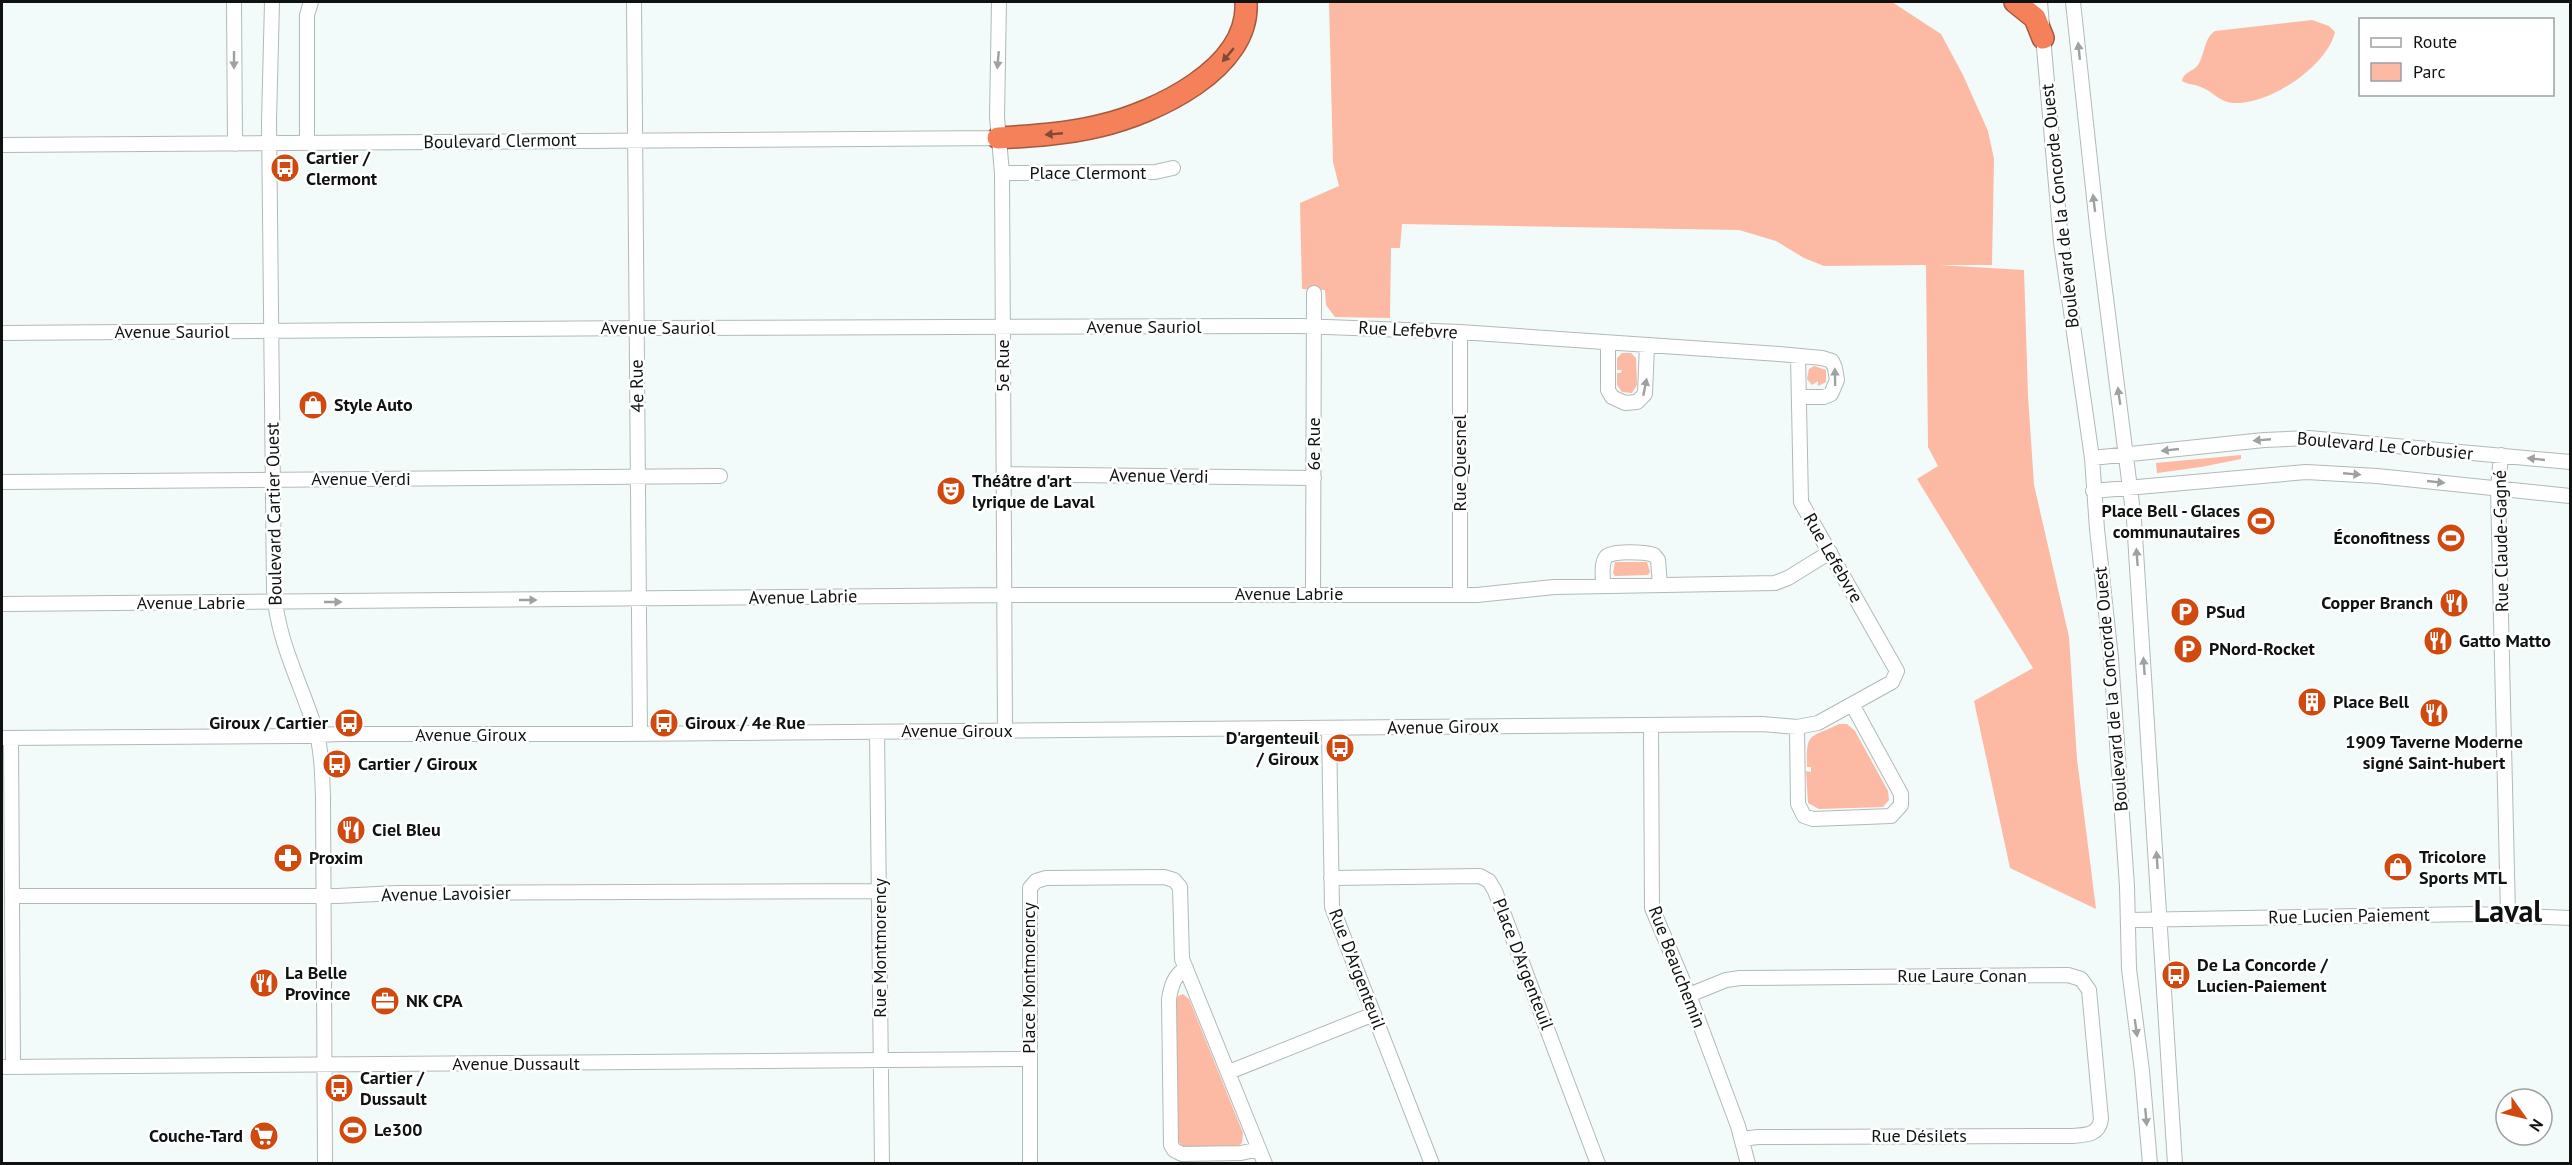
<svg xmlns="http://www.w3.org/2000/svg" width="2572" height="1165" font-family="'PT Sans',sans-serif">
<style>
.green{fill:#fcb9a3}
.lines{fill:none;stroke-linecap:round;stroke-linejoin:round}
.minor-casing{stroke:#b1bab8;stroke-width:16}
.highway-casing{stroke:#a45a40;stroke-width:24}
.minor{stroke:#fff;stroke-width:14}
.highway{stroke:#f4815a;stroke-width:21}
.oneway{fill:#9fa0a0}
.oneway2{fill:#824a36}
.labels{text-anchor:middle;stroke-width:5;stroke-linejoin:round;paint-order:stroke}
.street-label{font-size:18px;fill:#0f1211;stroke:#fff}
.poi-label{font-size:18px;font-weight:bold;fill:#0f1211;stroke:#fff;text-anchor:start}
.town-label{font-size:30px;font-weight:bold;fill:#0f1211;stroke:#fff}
</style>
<rect width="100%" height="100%" fill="#f2fbf9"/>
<path class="green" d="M1329,2h563l49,32 22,41 25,56 6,28 -2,106h-53l85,5 4,126 6,89 35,152 8,122 19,150 -86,-41 -36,-167 59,-33 -116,-189 21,-13 -10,-19 -2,-182 -102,1 -20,-8 -28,-17 -37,-11 -337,-6 -2,24h-9l-1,70 -55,-1 -9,-12 -1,-15 -23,-1 -2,-86 39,-17 -6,-24z
M2312,20l17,6 6,6c-8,34 -64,72 -100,71 -15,0 -20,-10 -32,-15 -7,-4 -15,-3 -21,-7 1,-9 11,-9 16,-16 7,-11 6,-27 17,-34z
M1622,353h9l5,5 1,27 -5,8 -10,-1 -5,-7v-12h4l1,-3h-5v-12z
M1814,366l12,4v12l-8,4v-5l-6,4 -5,-6 2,-10z
M2241,455v4l-40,8 -44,6 -1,-10z
M1615,562h32l3,10 -2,3 -33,1 -2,-3z
M1839,724h8l8,7 33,60 1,9 -6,7 -64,2 -11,-6 -2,-32 5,1v-5h-4c-1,-37 3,-28 32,-43z
M1183,994l6,5 54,134 -1,10 -5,4h-53l-7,-6 -2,-140 3,-5z"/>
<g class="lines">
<g class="minor-casing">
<path id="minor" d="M234,2l1,142
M272,2l-3,119 5,469c3,50 26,91 41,138 7,22 7,46 8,69l2,367
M634,2l6,732
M999,2l-2,115 5,56 3,558
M2040,2l21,240 31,216 5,71 14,129 16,228 2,83 13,102 8,93
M2073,2l25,233 36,285 41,644
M307,143v-128l4,-13
M2,145l996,-7
M1002,173l153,-1 18,-4
M2,333l647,-5 651,-2 160,6 319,22 43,4 10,3 3,7 2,12 -6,14 -7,3h-25
M1608,343v47l4,7 13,6 12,-1 8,-8 2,-49
M2501,455l-3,34 10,426
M2092,458l172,-18 45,-2 261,24
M1004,474l310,4
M2,482l718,-6
M2093,491l213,-19 71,4 193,20
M1603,586c0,-8 -2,-23 3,-29 6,-7 39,-5 48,-2l4,5 2,25
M1313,594l1,-301
M1460,595v-263
M2,604l1003,-9h472l77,-8 221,-4 13,-5 42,-26
M1651,726l1,182 37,87 49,131 10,38
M1797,727l1,77 6,12 9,3 78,-3 10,-11v-11l-48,-88
M1329,729l3,178 100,257
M877,732l5,432
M2,738l293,-2 45,-2h282l1140,-10 35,3 21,-4 74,-41 5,-11 -96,-169 -3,-146
M11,738l2,329
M1331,878l149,-2 9,5 6,10 103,273
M12,896h325l60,-3 483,-2
M2128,920l346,-6 96,4
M1186,968c-12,7 -15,19 -17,31l2,146 3,5 8,4 59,-1 18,-4
M1689,995l37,-15 14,-2 328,-3 13,4 8,11 12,129c-2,17 -17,16 -30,17l-313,1 -16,2
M2,1067l1028,-8
M1229,1072l145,-58
M1030,1164v-276l6,-7 10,-3 118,-1 10,3 6,7 2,72 83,205"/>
</g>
<g class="highway-casing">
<path id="highway" d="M2015,2l20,16 8,20
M998,138c34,-2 68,-4 101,-12 56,-13 151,-57 147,-124"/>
</g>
<use href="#minor" class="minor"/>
<use href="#highway" class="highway"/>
</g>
<defs><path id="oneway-solid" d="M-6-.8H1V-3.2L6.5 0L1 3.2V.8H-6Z" transform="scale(1.5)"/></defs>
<g class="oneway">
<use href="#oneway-solid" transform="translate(2079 51) rotate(-96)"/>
<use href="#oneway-solid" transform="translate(234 60) rotate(90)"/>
<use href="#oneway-solid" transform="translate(998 60) rotate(95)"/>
<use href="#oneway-solid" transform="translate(2094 203) rotate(-97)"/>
<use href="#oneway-solid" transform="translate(1835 377) rotate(-91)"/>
<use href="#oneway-solid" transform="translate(1645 387) rotate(-79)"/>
<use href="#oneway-solid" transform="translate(2119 396) rotate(-98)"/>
<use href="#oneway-solid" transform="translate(2262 440) rotate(175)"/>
<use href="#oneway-solid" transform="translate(2170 450) rotate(174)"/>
<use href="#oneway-solid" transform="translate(2536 459) rotate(-174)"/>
<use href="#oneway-solid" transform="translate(2352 474) rotate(5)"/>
<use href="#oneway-solid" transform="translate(2436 482) rotate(6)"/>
<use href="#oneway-solid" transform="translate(2137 557) rotate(-94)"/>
<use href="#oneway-solid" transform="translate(528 600)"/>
<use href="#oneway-solid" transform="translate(333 602)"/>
<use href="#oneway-solid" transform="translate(2144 666) rotate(-94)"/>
<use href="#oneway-solid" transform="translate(2157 860) rotate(-94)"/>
<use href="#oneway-solid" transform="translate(2136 1028) rotate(82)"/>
<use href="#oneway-solid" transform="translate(2146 1117) rotate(85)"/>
</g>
<g class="oneway2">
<use href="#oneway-solid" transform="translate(1228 55) rotate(130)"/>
<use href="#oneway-solid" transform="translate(1054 134) rotate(175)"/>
</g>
<defs>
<g id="bus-disc" transform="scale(1.5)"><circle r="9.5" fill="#d04a10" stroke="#fff"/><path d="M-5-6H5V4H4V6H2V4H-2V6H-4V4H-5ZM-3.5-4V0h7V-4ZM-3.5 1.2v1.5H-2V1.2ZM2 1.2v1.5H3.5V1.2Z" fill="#fff"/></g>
<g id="shop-disc" transform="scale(1.5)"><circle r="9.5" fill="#d04a10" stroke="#fff"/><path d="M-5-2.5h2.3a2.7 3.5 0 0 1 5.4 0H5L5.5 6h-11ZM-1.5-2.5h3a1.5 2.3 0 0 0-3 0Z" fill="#fff"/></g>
<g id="theatre-disc" transform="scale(1.5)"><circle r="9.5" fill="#d04a10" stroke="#fff"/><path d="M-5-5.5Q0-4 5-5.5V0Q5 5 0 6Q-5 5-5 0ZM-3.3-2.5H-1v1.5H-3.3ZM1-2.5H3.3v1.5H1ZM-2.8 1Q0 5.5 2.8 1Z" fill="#fff"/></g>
<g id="stadium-disc" transform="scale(1.5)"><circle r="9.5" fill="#d04a10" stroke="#fff"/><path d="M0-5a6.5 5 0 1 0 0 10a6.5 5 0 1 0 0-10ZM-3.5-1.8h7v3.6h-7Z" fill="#fff"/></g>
<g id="restaurant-disc" transform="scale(1.5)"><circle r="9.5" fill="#d04a10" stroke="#fff"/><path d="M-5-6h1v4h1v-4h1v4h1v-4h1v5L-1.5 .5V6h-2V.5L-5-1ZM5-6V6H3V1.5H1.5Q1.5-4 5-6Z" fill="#fff"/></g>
<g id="parking-disc" transform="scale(1.5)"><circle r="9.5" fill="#d04a10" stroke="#fff"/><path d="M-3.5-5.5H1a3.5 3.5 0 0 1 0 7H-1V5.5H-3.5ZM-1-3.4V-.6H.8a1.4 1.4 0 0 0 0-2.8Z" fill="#fff"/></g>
<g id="building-disc" transform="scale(1.5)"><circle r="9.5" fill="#d04a10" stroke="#fff"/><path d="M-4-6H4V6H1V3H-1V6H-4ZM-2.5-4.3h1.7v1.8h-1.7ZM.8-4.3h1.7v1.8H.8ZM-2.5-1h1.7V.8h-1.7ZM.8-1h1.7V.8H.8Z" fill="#fff"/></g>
<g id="pharmacy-disc" transform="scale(1.5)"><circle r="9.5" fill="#d04a10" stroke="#fff"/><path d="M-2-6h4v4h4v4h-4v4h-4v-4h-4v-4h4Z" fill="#fff"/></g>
<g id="office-disc" transform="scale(1.5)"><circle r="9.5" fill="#d04a10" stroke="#fff"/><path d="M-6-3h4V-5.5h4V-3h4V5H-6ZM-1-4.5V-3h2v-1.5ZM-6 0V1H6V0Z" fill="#fff"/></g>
<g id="supermarket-disc" transform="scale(1.5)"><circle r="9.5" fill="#d04a10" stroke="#fff"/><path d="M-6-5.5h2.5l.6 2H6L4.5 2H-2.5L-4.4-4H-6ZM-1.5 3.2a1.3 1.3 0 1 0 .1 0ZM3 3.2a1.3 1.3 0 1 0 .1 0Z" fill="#fff"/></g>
</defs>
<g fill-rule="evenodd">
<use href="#bus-disc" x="285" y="168"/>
<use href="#shop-disc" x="313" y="405"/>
<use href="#theatre-disc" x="951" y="491"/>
<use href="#stadium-disc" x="2261" y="521"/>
<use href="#stadium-disc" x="2451" y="538"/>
<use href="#restaurant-disc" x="2454" y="603"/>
<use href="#parking-disc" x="2185" y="612"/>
<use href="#restaurant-disc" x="2438" y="641"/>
<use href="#parking-disc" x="2188" y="649"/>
<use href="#building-disc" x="2312" y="702"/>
<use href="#restaurant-disc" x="2434" y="713"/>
<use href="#bus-disc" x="349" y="723"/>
<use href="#bus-disc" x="664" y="723"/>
<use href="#bus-disc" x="1340" y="748"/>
<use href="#bus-disc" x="337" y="764"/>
<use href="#restaurant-disc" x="351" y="830"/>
<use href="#pharmacy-disc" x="288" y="858"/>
<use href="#shop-disc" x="2398" y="867"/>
<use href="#bus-disc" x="2176" y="975"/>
<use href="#restaurant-disc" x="264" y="983"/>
<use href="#office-disc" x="385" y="1001"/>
<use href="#bus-disc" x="339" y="1088"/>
<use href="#stadium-disc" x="353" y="1130"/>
<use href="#supermarket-disc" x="264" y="1136"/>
</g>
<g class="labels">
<g class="street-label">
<text transform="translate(500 141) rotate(-1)" y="6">Boulevard Clermont</text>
<text x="1088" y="179">Place Clermont</text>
<text transform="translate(2060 206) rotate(-96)" y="6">Boulevard de la Concorde Ouest</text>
<text x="1144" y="333">Avenue Sauriol</text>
<text x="658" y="334">Avenue Sauriol</text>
<text transform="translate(1408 330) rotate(3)" y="6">Rue Lefebvre</text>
<text x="172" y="338">Avenue Sauriol</text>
<text transform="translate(1003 366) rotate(-90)" y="6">5e Rue</text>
<text transform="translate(637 386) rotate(-91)" y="6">4e Rue</text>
<text transform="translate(1314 444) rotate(-90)" y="6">6e Rue</text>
<text transform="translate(2385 446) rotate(5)" y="6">Boulevard Le Corbusier</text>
<text transform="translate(1460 463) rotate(-90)" y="6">Rue Quesnel</text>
<text transform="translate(1159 476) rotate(1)" y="6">Avenue Verdi</text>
<text x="361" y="485">Avenue Verdi</text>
<text transform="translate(274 514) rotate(-91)" y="6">Boulevard Cartier Ouest</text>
<text transform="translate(2501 541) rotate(-91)" y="6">Rue Claude-Gagné</text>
<text transform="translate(1833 558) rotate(60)" y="6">Rue Lefebvre</text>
<text x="1289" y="600">Avenue Labrie</text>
<text transform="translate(803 597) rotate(-1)" y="6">Avenue Labrie</text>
<text x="191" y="609">Avenue Labrie</text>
<text transform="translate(2111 689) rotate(-95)" y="6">Boulevard de la Concorde Ouest</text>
<text transform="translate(1443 727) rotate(-1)" y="6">Avenue Giroux</text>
<text x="957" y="737">Avenue Giroux</text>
<text x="471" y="741">Avenue Giroux</text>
<text transform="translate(446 894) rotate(-1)" y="6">Avenue Lavoisier</text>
<text transform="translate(2349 916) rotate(-1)" y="6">Rue Lucien Paiement</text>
<text transform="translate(880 948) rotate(-90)" y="6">Rue Montmorency</text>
<text transform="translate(1523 964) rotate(69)" y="6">Place D'Argenteuil</text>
<text transform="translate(1677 967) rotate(69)" y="6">Rue Beauchemin</text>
<text transform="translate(1357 969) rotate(69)" y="6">Rue D'Argenteuil</text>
<text x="1962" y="982">Rue Laure Conan</text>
<text transform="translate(1029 978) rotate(-90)" y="6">Place Montmorency</text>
<text x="516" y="1070">Avenue Dussault</text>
<text x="1919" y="1142">Rue Désilets</text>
</g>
<g class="poi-label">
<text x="306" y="164">Cartier /<tspan x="306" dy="21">Clermont</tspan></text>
<text x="334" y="411">Style Auto</text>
<text x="972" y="487">Théâtre d'art<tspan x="972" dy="21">lyrique de Laval</tspan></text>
<text x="2240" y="517" text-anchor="end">Place Bell - Glaces<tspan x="2240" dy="21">communautaires</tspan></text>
<text x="2430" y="544" text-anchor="end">Éconofitness</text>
<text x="2433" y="609" text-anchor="end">Copper Branch</text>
<text x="2206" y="618">PSud</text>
<text x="2459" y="647">Gatto Matto</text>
<text x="2209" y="655">PNord-Rocket</text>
<text x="2333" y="708">Place Bell</text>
<text x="328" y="729" text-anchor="end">Giroux / Cartier</text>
<text x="685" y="729">Giroux / 4e Rue</text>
<text x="1319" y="744" text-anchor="end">D'argenteuil<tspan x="1319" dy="21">/ Giroux</tspan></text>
<text x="2434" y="748" text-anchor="middle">1909 Taverne Moderne<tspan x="2434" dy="21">signé Saint-hubert</tspan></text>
<text x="358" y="770">Cartier / Giroux</text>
<text x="372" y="836">Ciel Bleu</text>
<text x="2419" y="863">Tricolore<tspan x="2419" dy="21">Sports MTL</tspan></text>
<text x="309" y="864">Proxim</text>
<text x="2197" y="971">De La Concorde /<tspan x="2197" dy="21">Lucien-Paiement</tspan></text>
<text x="285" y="979">La Belle<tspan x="285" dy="21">Province</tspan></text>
<text x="406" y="1007">NK CPA</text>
<text x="360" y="1084">Cartier /<tspan x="360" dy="21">Dussault</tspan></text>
<text x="374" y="1136">Le300</text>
<text x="243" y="1142" text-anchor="end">Couche-Tard</text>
</g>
<g class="town-label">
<text x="2508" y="922">Laval</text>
</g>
</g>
<rect width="2572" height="1165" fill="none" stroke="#0f1211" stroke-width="6"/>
<rect x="2359" y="18" width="195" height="78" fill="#ffffff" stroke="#9fa0a0" stroke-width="1.5"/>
<rect x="2371" y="38" width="30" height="9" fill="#ffffff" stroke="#9fa0a0" stroke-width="1.5"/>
<text x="2413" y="48" font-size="18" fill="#0f1211">Route</text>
<rect x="2371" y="63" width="30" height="18" fill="#fcb9a3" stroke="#9fa0a0" stroke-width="1.5"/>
<text x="2413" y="78" font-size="18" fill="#0f1211">Parc</text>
<g transform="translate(2524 1117) rotate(124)"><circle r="28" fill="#ffffff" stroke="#9fa0a0" stroke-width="1.5"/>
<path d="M0-4.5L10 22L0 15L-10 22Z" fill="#d04a10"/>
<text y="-9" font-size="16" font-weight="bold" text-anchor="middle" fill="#0f1211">N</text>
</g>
</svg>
